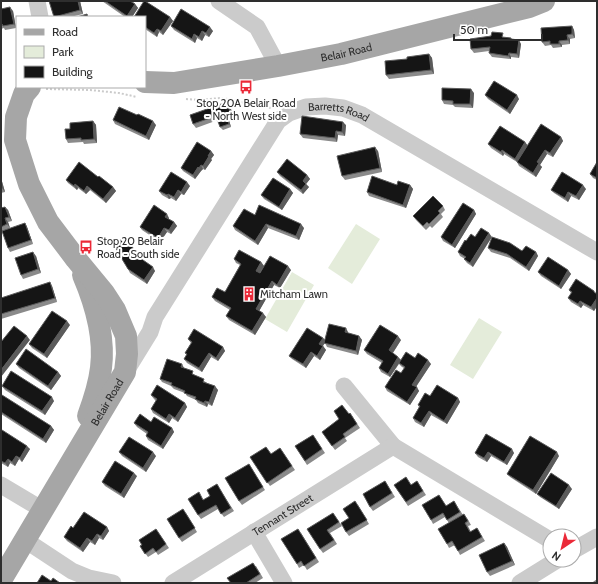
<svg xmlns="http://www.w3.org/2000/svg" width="598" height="584" font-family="Cabin,sans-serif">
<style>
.green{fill:#e4ecda}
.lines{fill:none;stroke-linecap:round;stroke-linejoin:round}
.path{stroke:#cbcbcb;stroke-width:2;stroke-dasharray:2 2;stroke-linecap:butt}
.minor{stroke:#cbcbcb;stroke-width:17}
.major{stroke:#a6a6a6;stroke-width:22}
.rail{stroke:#838383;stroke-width:3;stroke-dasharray:4 3;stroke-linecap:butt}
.wall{fill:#8a8a8a}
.shaded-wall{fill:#5b5b5b}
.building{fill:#151515;stroke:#5b5b5b}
.labels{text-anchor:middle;stroke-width:4;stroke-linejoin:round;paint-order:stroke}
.street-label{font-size:11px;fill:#2e2e2e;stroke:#fff}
.poi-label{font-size:11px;fill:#2e2e2e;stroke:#fff;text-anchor:start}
</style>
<rect width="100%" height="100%" fill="#fff"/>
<path class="green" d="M356,224l24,15 -28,45 -24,-16z
M292,272l22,13 -27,47 -22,-13z
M479,318l23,14 -29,47 -23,-14z"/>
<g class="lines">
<path class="path" d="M46,89l44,1 29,3 18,4
M186,99l13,1 21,-2 14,2 20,6 18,2"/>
<g class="minor">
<path d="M37,1l3,16"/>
<path d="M219,1l38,26 21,39"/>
<path id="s1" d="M126,371l24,-39 5,-15 123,-196 11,-8 17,-6 19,-1 18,2 19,7 235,137"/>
<path d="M344,386l49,60"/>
<path d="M1,485l42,25"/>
<path d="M254,532l30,51"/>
<path d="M25,540l47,31 17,7 24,5"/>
<path d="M574,550l23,-13"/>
<path id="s2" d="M173,583l220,-137 157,94"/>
<path d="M520,583l37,-23"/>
</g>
<g class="major">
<path id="s3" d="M145,82l29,1 104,-17 63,-12 188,-47 15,-6"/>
<path d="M83,275c12,28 22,62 18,93 -2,17 -7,32 -13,48"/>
<path id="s4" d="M1,580l124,-208 2,-18 -1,-18 -11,-26 -11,-17 -28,-34 -28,-37 -19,-38 -14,-44 1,-23 8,-23 6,-7"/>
</g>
<path class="rail" d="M594,583l3,-2"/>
</g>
<path class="wall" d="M49,1h31l3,13 -13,3h-16z
M102,1h33l-2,2 2,1 3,4 -6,9h-7z
M1,9l12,2 3,17 -11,2 -1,-2 -3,1z
M145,17h25l3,4 -10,14 -4,-3 -2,5 -12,-8z
M171,26l42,5 -4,6 -4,-2 -3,6 -5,-3 -2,5 -21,-13z
M572,26l2,4 1,8 -5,1v5l-8,1v2l-9,1 -2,-3 -6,1 -3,-4z
M505,37l6,1 1,2 9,4 -2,14 -8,-1v2l-19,-2 -3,-4v-2l-15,2 -3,-4z
M429,54l3,4 2,16 -45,5 -3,-4 21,-16z
M474,93l-1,15 -18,-1 -2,-2 -9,-1 -2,-4z
M485,95l34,4 -9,15 -22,-15z
M230,106l3,9 -5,2 3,10 -8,3 -3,-3 -2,-7 -22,8 -3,-4z
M113,120l43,5 -7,15 -34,-16z
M93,121l3,4 1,18 -13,1 -1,-2 -15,1 -2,-4 4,-10z
M346,125l-1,11 -7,-1 -1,7 -34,-4 -3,-4z
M561,137l2,4 -10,16 -6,-3 -7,11 2,2 -6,10 -17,-11 -2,-4 -13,-8 -1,2 -12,-8 -3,-4 37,-2 2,3z
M211,151l3,4 -3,4 1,1 -7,10 -2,-1 -2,2 -6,8 -12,-8 -2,-3z
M378,151l4,21 -37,8 -3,-4z
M597,162v18l-4,-2 -3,-4z
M277,172l30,3 3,4 -4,5 3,3 -6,7 -23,-18z
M98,177l15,10 3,4 -10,12 -16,-13 -4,4 -8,-6 -1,2 -9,-7 -2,-3z
M1,178l4,14 -4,1z
M410,185l3,4 -7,19 -37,-12 -2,-4z
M190,186l-6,9 -3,-1 -5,7 -5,-3 -2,1 -7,-4 -3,-4z
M290,189l3,4 -11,17 -18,-11 -3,-4z
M586,189l-7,11 -8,-4 -3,6 -14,-9 -3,-3z
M443,206l2,4 -4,4 2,3 -11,11 -2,-2 -4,4 -10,-10 -3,-4z
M5,207l3,3 4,11 -4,1 2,6 -9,4v-24z
M474,210l2,4 -21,34 -12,-7 -2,-4z
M255,215l49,13 -5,12 -31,-12 -10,17 -23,-15 -2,-4z
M169,218v1l5,3 3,4 -6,8 -4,-2 -7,10 -18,-12 -2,-3z
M25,223l2,4 6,17 -23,8 -2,-4z
M475,237l-2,30 -6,-4 -3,-4h1l-5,-3 -2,-4 8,-11z
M126,242l3,4 6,4h1l7,11 12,10 -8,13 -17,-11 -2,-4z
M488,248l48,4 2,4 -9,15 -19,-13 -19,-6z
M36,256l5,17 -18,6 -2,-4z
M234,259l27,3 3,4 27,4 -11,18 -6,-3 -15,26 7,6 -11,18 -26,-15 -3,-4 4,-6 -15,-9 -3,-4 13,-5 15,-27 -4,-2z
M568,270l3,4 -10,15 -20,-13 -3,-4z
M52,286l5,16 -56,17v-21z
M569,290l28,4v12l-3,5 -11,-6 -2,3 -10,-6 -3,-4 3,-5z
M70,325l-23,33 -15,-10 -3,-4z
M348,332v1l11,3 3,4 -4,15 -31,-8 -2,-4 -2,3 3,4 -6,10 -6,-4 -8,12 -14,-9 -3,-3 34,-18 2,2z
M188,339l35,8 2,4 -7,10 -7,-4 -9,15 -15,-9 -3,-4 3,-4 -2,-2 6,-10z
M401,340l-8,13 5,4 3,3 14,-2 16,6 -15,23 3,4 -9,14 -23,-14 -2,-4 16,-14 3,-5 -2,-1 -3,-3 -9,13 -9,-5 -2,-4 3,-5 -15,-9 -3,-4z
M16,364l42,8 3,4 -10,14 -32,-22z
M184,368l34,22 -6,16 -4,-2 -1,3 -9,-4 -2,-3 -9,-4 -2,-3 -11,-4 -3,-3 -9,-4 -2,-3z
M2,386l52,15 -9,14 -40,-25z
M151,395l34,8 2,4 -9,15 -6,-4 -3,5 -16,-10 -2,-4 5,-8 -2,-2z
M1,396l50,30 3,4 -8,13 -45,-29z
M430,396l28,2 2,4 -13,22 -16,-9 -7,12 -9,-5 -2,-4 6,-11 -1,-2z
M350,413l10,15 -15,10 2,3 -12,9 -13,-18z
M151,422l21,6 2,4 -11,17 -15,-9 -2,-4 1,-2 -10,-7 -3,-4z
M1,431l29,18 -8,13 -3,-3 -4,7 -5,-3 -2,4 -7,-4z
M486,434l28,19 -7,12 -16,-9 -4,6 -9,-5 -3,-4z
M313,435l12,18 -18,12 -12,-19z
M280,448l15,22 -25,16 -20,-29 21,-3z
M119,452l37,4 -10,16 -24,-16z
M559,456l-23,38 -26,-17 -3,-3z
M249,464l16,26 -23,15 -3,-4z
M137,476l-13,22 -19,-12 -3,-4z
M385,481l10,16 -22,14 -3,-4z
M417,481l9,14 -18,11 -14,-21h17z
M219,488l15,23 -10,6 -6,-8 -17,10 -3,-4 6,-15 6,-4z
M572,489l-13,20 -19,-12 -3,-3z
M441,499l5,7 8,-5 9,14 4,3 4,7 -3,1 3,6 6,-4 8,13 -25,14 -5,-10 -6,3 -2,-4 2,-21 -4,-6 -12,7 -2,-4z
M358,505l11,19 -20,12 -3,-4 3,-14z
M186,513l11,19 -15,10 -3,-4z
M333,513l9,13 -12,7 7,11 -14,9 -3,-4z
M107,527l2,4 -6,9 -4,-2 -4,7 -5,-3 -7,10 -16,-11 -3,-4 9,-9z
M156,529l13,19 -11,7 -2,-3 -8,5 -8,-11z
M301,533l18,29 -12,8 -3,-5 -5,3 -2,-4z
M504,543l3,4 8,18 -25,11 -3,-4z
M256,566l7,12 -8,5h-24z"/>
<path class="shaded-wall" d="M78,1h2l3,13 -3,-4z
M135,4l3,4 -6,9h-4l-1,-1z
M10,7l3,4 3,17 -2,-4z
M170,17l3,4 -10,14 -2,-4z
M572,26l2,4 1,8 -3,-4z
M210,27l3,4 -4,6 -3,-4z
M157,29l2,3 -2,5 -3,-4z
M202,31l3,4 -3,6 -3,-4z
M194,34l3,4 -2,5 -3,-4z
M567,35l3,4v5l-2,-4z
M519,40l2,4 -2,14 -2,-4z
M559,41l3,4v2l-3,-3z
M509,53l2,4v2l-3,-3z
M429,54l3,4 2,16 -3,-4z
M471,89l3,4 -1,15 -3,-4z
M517,95l2,4 -9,15 -3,-4z
M227,102l3,4 3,9 -3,-3z
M225,113l3,4 3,10 -2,-3z
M93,121l3,4 1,18 -3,-4z
M153,121l3,4 -7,15 -3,-4z
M343,122l3,3 -1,11 -3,-4z
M336,131l2,4 -1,7 -2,-4z
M561,137l2,4 -10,16 -3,-4z
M525,142l3,4 -11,16 -2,-3z
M375,147l3,4 4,21 -2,-4z
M502,150l2,4 -1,2 -2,-4z
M545,150l2,4 -7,11 2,2 -6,10 -3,-4 4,-11z
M211,151l3,4 -3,4 1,1 -7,10 -2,-4z
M201,165l2,4 -2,2 -2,-3z
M198,167l3,4 -6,8 -2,-4z
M307,175l3,4 -4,5 3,3 -6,7 -2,-4 2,-9z
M1,178l4,14 -3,-4 -1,-4z
M187,182l3,4 -6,9 -3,-3z
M75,184l3,4 -1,2 -3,-4z
M410,185l3,4 -7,19 -3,-3z
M583,185l3,4 -7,11 -3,-4z
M87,186l3,4 -4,4 -2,-3z
M113,187l3,4 -10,12 -3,-4z
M290,189l3,4 -11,17 -3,-3z
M178,190l3,4 -5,7 -2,-4z
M568,192l3,4 -3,6 -3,-4z
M168,194l3,4 -2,1 -2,-4z
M5,207l3,3 4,11 -3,-4z
M474,210l2,4 -21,34 -3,-3z
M167,214l2,4 -1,2 -3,-3z
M5,218l3,4 2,6 -3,-4z
M174,222l3,4 -6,8 -2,-4z
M25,223l2,4 6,17 -2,-4z
M266,224l2,4 -10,17 -3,-4z
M301,224l3,4 -5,12 -3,-4z
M164,228l3,4 -7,10 -2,-4z
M489,233l3,4 -19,30 -3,-4z
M33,252l3,4 5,17 -3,-4z
M536,252l2,4 -9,15 -3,-4z
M261,262l3,4 -6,9 -2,-4z
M288,266l3,4 -11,18 -3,-3z
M153,267l2,4 -8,13 -3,-4z
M568,270l3,4 -10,15 -2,-3z
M272,281l2,4 -16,28 -2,-4z
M50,282l2,4 5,16 -2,-4z
M597,298v8l-3,5 -3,-4z
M580,301l3,4 -2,3 -3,-4z
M263,313l3,4 -11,18 -3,-4z
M67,321l3,4 -23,33 -3,-4z
M346,328l2,4 -1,4 -2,-4z
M27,336l3,4 -29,37v-7z
M359,336l3,4 -4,15 -2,-4z
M398,336l3,4 -9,14 -3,-4z
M323,338l3,3 -4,6 -3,-3z
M323,346l3,4 -6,10 -3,-4z
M223,347l2,4 -7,10 -2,-3z
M311,352l3,4 -8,12 -3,-4z
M209,353l2,4 -9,15 -3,-4z
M398,357l3,3 -11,17 -2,-3z
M428,360l3,4 -16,24 -3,-3z
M182,364l2,4 -1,3 -2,-4z
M58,372l3,4 -10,14 -3,-4z
M215,386l3,4 -6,16 -3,-4z
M417,387l2,4 -9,14 -3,-3z
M52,397l2,4 -9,14 -3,-4z
M458,398l2,4 -13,22 -3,-3z
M205,401l3,3 -1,3 -3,-4z
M185,403l2,4 -9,15 -3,-4z
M429,411l2,4 -7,12 -3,-4z
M169,414l3,4 -3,5 -3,-4z
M51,426l3,4 -8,13 -3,-4z
M172,428l2,4 -11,17 -2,-3z
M27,446l3,3 -8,13 -2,-4z
M512,449l2,4 -7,12 -3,-3z
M153,452l3,4 -10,16 -3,-4z
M488,452l3,4 -4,6 -3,-4z
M557,452l2,4 -23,38 -3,-4z
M16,456l3,3 -4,7 -3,-4z
M8,459l2,4 -2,4 -3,-4z
M134,473l3,3 -13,22 -3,-4z
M569,485l3,4 -13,20 -3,-3z
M107,527l2,4 -6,9 -2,-4z
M97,534l2,4 -4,7 -3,-4z
M87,538l3,4 -7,10 -3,-4z
M504,543l3,4 8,18 -3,-4z"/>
<path class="building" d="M49,1h29l2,9 -26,7z
M105,1h25l5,3 -8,12z
M144,1h1l25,16 -9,14 -4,-2 -3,4 -9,-6v-10h-11z
M10,7l4,17 -11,2 -1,-2h-1v-15z
M181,9l29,18 -4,6 -4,-2 -3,6 -5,-3 -2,5 -21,-13z
M87,14l1,3h-11z
M572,26v8l-5,1 1,5 -9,1v3h-9v-3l-8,1 -1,-14z
M492,32l11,1 -1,4 9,1v1l8,1 -2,14 -8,-1 -1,3 -19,-3 1,-6 -19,2 -1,-10 21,-3z
M429,54l2,16 -45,5 -1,-14 22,-2v-2z
M494,81l23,14 -10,15 -22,-15z
M442,88l29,1 -1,15h-17v-3l-11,-1z
M227,102l3,10 -5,1 4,11 -9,3 -4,-11 -23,8 -3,-9z
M119,107l18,8 1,-1 15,7 -7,15 -33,-16z
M302,116l41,6 -1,10 -6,-1 -1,7 -35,-4z
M93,121l1,18 -13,1v-2l-15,1 -1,-10h5v-6z
M541,124l20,13 -11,16 -5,-3 -8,12 2,1 -6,10 -16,-11z
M500,126l25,16 -10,17 -13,-9 -1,2 -13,-8z
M197,142l14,9 -3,5h1l-6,10 -2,-1 -2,3 -1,-1 -5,8 -12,-7z
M375,147l5,21 -38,8 -5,-20z
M287,159l20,16 -4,6 3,3 -5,6 -24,-18z
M79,162l19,15 1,-1 14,11 -10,12 -16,-13 -3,5 -9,-7 -1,2 -8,-6z
M597,162v16l-7,-4z
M171,172l16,10 -6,10 -3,-2 -4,7 -6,-3 -1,1 -8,-4z
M562,172l21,13 -7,11 -8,-4 -3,6 -14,-8z
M372,176l25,9 1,-4 12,4 -7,20 -36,-13z
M273,178l17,11 -11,18 -18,-12z
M433,196l10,10 -5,5 2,2 -11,11 -2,-2 -4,4 -10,-10z
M463,203l11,7 -22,35 -11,-8z
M154,205l13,9 -2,3 9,5 -5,8 -5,-2 -6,10 -18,-11z
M259,205l42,19 -5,12 -30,-12 -11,17 -22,-15 11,-17 11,6z
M5,207l4,10 -4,1 2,6 -6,3v-19z
M25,223l6,17 -23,8 -6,-17z
M481,228l8,5 -19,30 -6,-4 2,-2 -8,-5 7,-12 1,1 5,-7 4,3z
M492,237l18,6 12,8 4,-5 10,6 -10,15 -19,-13 -19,-6z
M123,238l6,9 2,-2 4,6 1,-1 7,10 10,7 -9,13 -16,-11 -15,-25z
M239,250l22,12 -5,9 4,2 10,-17 18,10 -11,19 -5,-4 -16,28 7,4 -11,18 -26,-15 5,-8 -19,-11 5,-9 8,4 16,-28 -7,-5z
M33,252l5,17 -17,6 -6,-17z
M548,257l20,13 -9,16 -21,-14z
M576,279l18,12v1l3,2v4l-6,9 -11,-6 -2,3 -10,-6 4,-6 -3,-2z
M50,282l5,16 -54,16v-16z
M52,311l15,10 -23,33 -15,-10z
M329,324l17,4 -1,4 14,4 -3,15 -32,-8z
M380,325l18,11 -9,14 9,7 -10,17 -9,-6 4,-7 -19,-11z
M14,326l13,10 -26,34v-28z
M307,328l16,10 -4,6 4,2 -6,10 -6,-4 -8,12 -14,-8z
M194,329l29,18 -7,11 -7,-5 -10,15 -15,-9 3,-5 -2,-1 7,-11 -4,-3z
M26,349l32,23 -10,14 -32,-22z
M406,352l9,6 3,-5 10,7 -16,25 5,2 -10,15 -22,-15 11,-17 5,3 4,-6 -6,-4z
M167,359l15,5 -1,3 12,4 -1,3 12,5 -1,3 12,4 -6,16 -4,-1 -1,2 -9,-4 1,-2 -12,-4 1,-2 -14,-6 1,-2 -12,-4z
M11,371l41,26 -10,14 -40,-25z
M157,385l28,18 -10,15 -6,-4 -3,5 -15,-10 6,-10 -6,-4z
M437,385l21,13 -14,23 -15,-10 -8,12 -8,-5 7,-12 -2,-1 7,-12 5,3z
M2,395l49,31 -8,13 -42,-27v-16z
M342,405l7,9 1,-1 7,11 -14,10 2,3 -13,9 -10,-14 17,-13 -5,-8z
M140,414l11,8 3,-5 18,11 -11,18 -15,-10 2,-4 -14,-9z
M2,430l25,16 -7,12 -4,-2 -4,6 -4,-3 -3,4 -4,-2v-30z
M486,434l26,15 -8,13 -16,-10 -4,6 -9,-5z
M313,435l9,14 -17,12 -10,-15z
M530,436l27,16 -24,38 -26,-16z
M129,437l24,15 -10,16 -24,-16z
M266,447l5,7 9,-6 12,18 -25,17 -17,-26z
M115,461l19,12 -13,21 -19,-12z
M249,464l14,23 -24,14 -14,-23z
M551,473l18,12 -13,21 -19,-12z
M406,477l5,8 6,-4 6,10 -17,11 -12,-17z
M385,481l7,12 -22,14 -7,-13z
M217,484l14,24 -10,6 -5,-9 -18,10 -10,-16 11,-7 4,8 7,-4 -3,-6z
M439,495l7,11 8,-5 6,11 -13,8 -4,-7 -12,7 -9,-15z
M355,501l12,19 -21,12 -5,-9 8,-5 -6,-9z
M183,509l12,19 -16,10 -12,-19z
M84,512l23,15 -6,9 -4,-2 -5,7 -5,-3 -7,10 -16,-11 7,-11 2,2z
M333,513l6,9 -12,8 7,10 -14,9 -13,-20z
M464,514l4,7 -3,2 5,9 7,-4 5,9 -24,14 -6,-10 -5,3 -9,-15z
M156,529l10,15 -10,8 -3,-4 -8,6 -5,-8 2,-1 -3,-5z
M298,529l18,29 -12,8 -3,-5 -4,3 -16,-25z
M504,543l8,18 -25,11 -8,-17z
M253,563l7,11 -14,9h-15l-4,-5z
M42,575l9,6 2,-3 7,5h-23z"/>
<defs>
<g id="bus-bare" transform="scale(1.08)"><path d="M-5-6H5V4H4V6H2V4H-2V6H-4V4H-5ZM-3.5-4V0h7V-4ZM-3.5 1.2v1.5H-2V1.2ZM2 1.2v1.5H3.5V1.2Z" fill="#eb2938" stroke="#fff" stroke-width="2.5" paint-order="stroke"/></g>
<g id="building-bare" transform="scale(1.08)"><path d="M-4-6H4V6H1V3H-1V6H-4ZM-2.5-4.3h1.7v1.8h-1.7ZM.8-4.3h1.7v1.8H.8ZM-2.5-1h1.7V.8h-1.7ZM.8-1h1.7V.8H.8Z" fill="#eb2938" stroke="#fff" stroke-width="2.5" paint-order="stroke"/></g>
</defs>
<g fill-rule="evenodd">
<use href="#bus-bare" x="246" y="87"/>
<use href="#bus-bare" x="86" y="247"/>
<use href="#building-bare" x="249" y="294"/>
</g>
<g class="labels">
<g class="street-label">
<text dy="4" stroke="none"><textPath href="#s3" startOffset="204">Belair Road</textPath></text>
<text dy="4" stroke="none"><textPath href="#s1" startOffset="358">Barretts Road</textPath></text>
<text dy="4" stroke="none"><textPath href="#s4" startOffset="207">Belair Road</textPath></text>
<text dy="4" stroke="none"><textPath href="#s2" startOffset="129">Tennant Street</textPath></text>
</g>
<g class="poi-label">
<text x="246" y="107" text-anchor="middle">Stop 20A Belair Road<tspan x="246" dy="13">- North West side</tspan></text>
<text x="97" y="245">Stop 20 Belair<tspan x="97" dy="13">Road - South side</tspan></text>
<text x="260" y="298">Mitcham Lawn</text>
</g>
</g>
<rect width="598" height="584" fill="none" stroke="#2e2e2e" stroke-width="4"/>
<rect x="16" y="16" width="130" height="72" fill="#ffffff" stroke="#ababab"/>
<rect x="24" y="29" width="20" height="6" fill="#a6a6a6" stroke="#ababab"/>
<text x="52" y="36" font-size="12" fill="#2e2e2e">Road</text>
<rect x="24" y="46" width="20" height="12" fill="#e4ecda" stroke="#ababab"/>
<text x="52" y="56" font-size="12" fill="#2e2e2e">Park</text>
<rect x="24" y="66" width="20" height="12" fill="#151515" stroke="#ababab"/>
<text x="52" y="76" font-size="12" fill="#2e2e2e">Building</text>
<g transform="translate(562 548) rotate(215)"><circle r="19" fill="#ffffff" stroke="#ababab"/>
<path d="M0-3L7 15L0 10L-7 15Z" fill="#eb2938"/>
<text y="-6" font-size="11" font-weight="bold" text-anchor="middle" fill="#2e2e2e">N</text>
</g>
<path d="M454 34v6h88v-6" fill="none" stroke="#2e2e2e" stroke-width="2"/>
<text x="460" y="34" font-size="12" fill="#2e2e2e" stroke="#ffffff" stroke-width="3" paint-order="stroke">50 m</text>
</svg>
